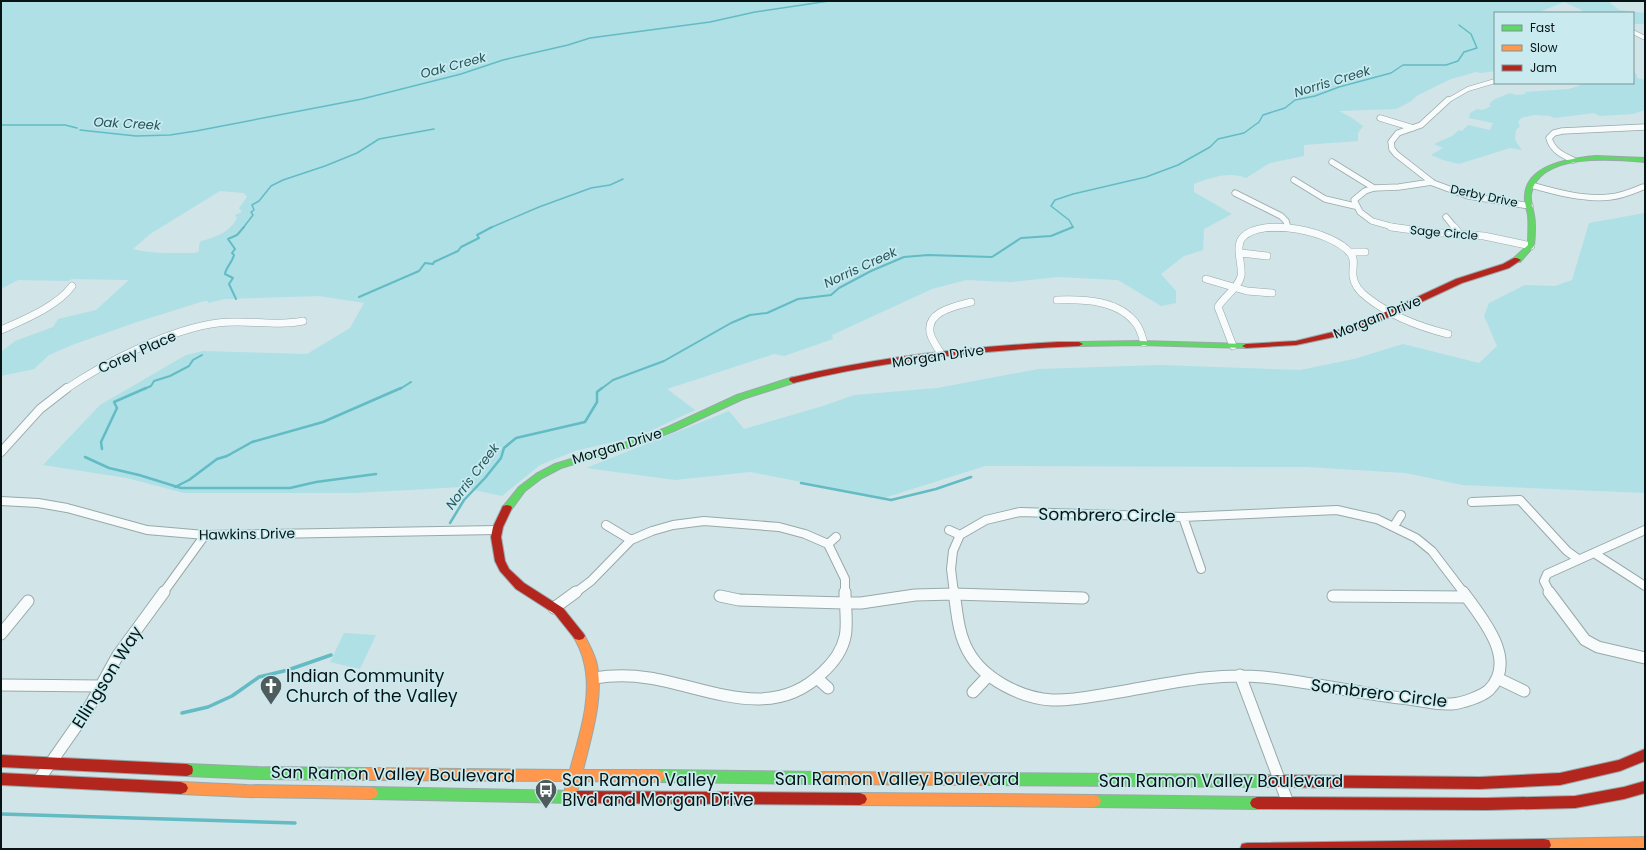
<svg xmlns="http://www.w3.org/2000/svg" width="1646" height="850" font-family="Poppins,sans-serif">
<style>
.green{fill:#aee0e6;fill-rule:evenodd}
.lines{fill:none;stroke-linecap:round;stroke-linejoin:round}
.stream-far3{stroke:#63bbc4;stroke-width:1.5}
.stream-far2{stroke:#63bbc4;stroke-width:2}
.stream-far1{stroke:#63bbc4;stroke-width:2.5}
.stream{stroke:#63bbc4;stroke-width:3.5}
.street-far4-casing{stroke:#99a8a9;stroke-width:5}
.street-far3-casing{stroke:#99a8a9;stroke-width:7}
.street-far2-casing{stroke:#99a8a9;stroke-width:8}
.street-far1-casing{stroke:#99a8a9;stroke-width:10}
.street-casing{stroke:#99a8a9;stroke-width:13}
.fast-casing{stroke:#99a8a9;stroke-width:2}
.slow-casing{stroke:#99a8a9;stroke-width:2}
.jam-casing{stroke:#99a8a9;stroke-width:2}
.street-far4{stroke:#f8fbfb;stroke-width:4}
.street-far3{stroke:#f8fbfb;stroke-width:5.5}
.street-far2{stroke:#f8fbfb;stroke-width:7}
.street-far1{stroke:#f8fbfb;stroke-width:8}
.street{stroke:#f8fbfb;stroke-width:11}
.fast{fill:#63d668;fill-rule:evenodd}
.slow{fill:#ff974d;fill-rule:evenodd}
.jam{fill:#b3261e;fill-rule:evenodd}
.labels{text-anchor:middle;stroke-width:3.5;stroke-linejoin:round;paint-order:stroke}
.far-street-label{font-size:12px;fill:#071314;stroke:#c9ebef}
.far-water-label{font-size:13px;font-style:italic;fill:#26565b;stroke:#c9ebef}
.street-label{font-size:14px;fill:#071314;stroke:#c9ebef}
.near-street-label{font-size:17px;fill:#071314;stroke:#c9ebef}
.near-poi-label{font-size:17px;fill:#071314;stroke:#c9ebef;text-anchor:start}
</style>
<rect width="100%" height="100%" fill="#d1e4e7"/>
<path class="green" d="M1,1h1607l11,9 26,3v11h-12v-11h-48l-5,-4 -16,-7 -27,11h-42v58l-14,2 -5,-1 -25,7 -33,16 -8,7 -14,7 -57,2 13,7 11,8 -5,7v8l-54,4v11l-34,7 -24,15c-16,-7 -37,0 -52,6v8l38,22 -28,15 -1,21 -19,6 -23,18 15,17v12l-15,3 -43,-26 -60,-3 -48,5 -44,-2 -34,9 -100,46 1,4 -49,17 -10,-2 -107,35 28,21 -47,22 -22,7 -51,12 -35,14 -38,31 -42,-9 -104,6h-172l-57,-15 -84,-13 57,-60 86,-50 17,-4 104,3 43,-26 14,-25 -45,-7 -94,3 -17,4v-2h-4l-70,22 -62,22 -23,10 -15,14 -33,7v-24l14,-11 38,-14 5,-8 38,-9 33,-30 -57,-1 -4,2 -50,-1 -17,9zM220,191l24,2 3,4 -8,11 3,4 -7,3 2,3c-7,14 -22,20 -36,23l-2,4v6l-4,2c-20,0 -43,1 -62,-4l17,-15z
M1633,71l4,4v3l8,2v30l-12,4 -34,2 -5,-3 -40,5 -4,-2 -16,-1 -13,3 -3,4 2,4 -4,4 -1,10 7,10 -12,-2 -51,16 -16,-4 -12,-5 12,-7 -9,-4 18,-8 7,-6 3,1 6,-6 22,5 3,-7 -24,-5 1,-5 7,-4 6,1 8,-4 -2,-1 4,-5 17,-7 6,2 11,-1 -3,-2 45,-3 12,-4 -4,-2h56z
M1645,213v280l-183,-8 -56,-12 -100,-6 -321,-1 -101,32 -134,-26 -75,8 -89,-12 143,-57 15,18 79,-23 31,-11 83,-7 101,-19 123,-4 139,5 54,-11 49,-15 76,19 18,-17 -13,-30 5,-13 36,-18 30,1 17,-6 17,-57z
M344,633l32,2 -16,34 -30,-7z"/>
<g class="lines">
<path class="stream-far3" d="M1,125h64l12,3
M80,130l56,6 34,-1 26,-4 166,-32 99,-25 42,-14 65,-15 22,-7 120,-16 45,-10 74,-11
M243,228l10,-13 -2,-3 3,-2 -2,-5 7,-4 12,-15 12,-6 42,-14 32,-13 22,-14 55,-10
M490,228l49,-21 52,-19 19,-3 13,-6
M1071,228l2,-1 -4,-7 -18,-14 4,-6 18,-6 73,-17 32,-12 32,-18 8,-8 26,-6 15,-11 4,-7 22,-7 10,-8 20,-4 24,-9 52,-14 12,-8h43l12,-4 6,-9 13,-4 -6,-14 -12,-9"/>
<path class="stream-far2" d="M359,297l60,-26 6,-8 8,1 1,-2 24,-11 3,-4 18,-9 -2,-3 15,-8
M236,299l-7,-15 4,-6 -8,-4c1,-7 7,-11 9,-19l-2,-2 3,-4 -7,-10 9,-4 7,-8
M144,389l7,-3 3,-5 16,-5 19,-10 4,-6 9,-5
M400,389l11,-7
M601,389l12,-9 51,-19 67,-38 19,-8 17,-2 31,-14 33,-4 8,-7 32,-17 33,-14 24,-2 64,2 29,-19 30,-2 22,-9"/>
<path class="stream-far1" d="M102,449l-1,-7 16,-34 -3,-6 32,-14
M85,457l24,11 30,7 42,13h109l26,-6 60,-8
M801,483l90,17 45,-11 35,-12
M175,487l14,-7 28,-21 10,-3 25,-14 71,-20 78,-34
M450,523l14,-23 21,-22 16,-20 3,-10 12,-10 69,-16 12,-20v-10l5,-4"/>
<path class="stream" d="M182,713l26,-6 24,-11 27,-19 29,-7 43,-15
M1,814l294,9"/>
<g class="street-far4-casing">
<path id="street-far4" d="M1633,32l12,6
M1447,101l21,-12 27,-8"/>
</g>
<g class="street-far3-casing">
<path id="street-far3" d="M1448,100l-27,25 -23,8 -7,9 1,7 4,5 37,29 35,13 62,10
M1380,118l33,10
M1573,160c-11,-5 -21,-10 -24,-22l5,-5 8,-2 83,-4
M1332,162l42,26
M1294,180l31,19 30,7
M1531,185c25,7 53,15 79,12 12,-1 23,-6 33,-10
M1235,193l46,23 5,5 2,7
M1446,217l9,11
M1265,228h20
M1397,228l-25,-7 -12,-9 -6,-12 11,-9 9,-3 25,-1 33,-5"/>
</g>
<g class="street-far2-casing">
<path id="street-far2" d="M1391,227l37,5 56,4 47,10
M1454,227l5,6
M1350,252h15
M1241,253l26,3
M1206,279l41,12 25,2
M1057,300c27,-1 63,0 80,25 4,6 5,12 7,18
M1,330c22,-10 57,-24 71,-44
M1233,346l-15,-39c6,-11 20,-18 23,-31 2,-11 -7,-30 2,-39 20,-21 91,-5 107,16 6,6 2,15 3,23 1,9 8,17 15,22 23,18 52,29 80,36
M942,355c-4,-6 -8,-12 -11,-19 -8,-24 24,-30 40,-34
M66,389c40,-27 104,-60 152,-66 29,-4 57,4 85,-2"/>
</g>
<g class="street-far1-casing">
<path id="street-far1" d="M1,452l39,-43 27,-21
M1,501l37,2 29,5 80,22 58,5 292,-5
M1472,502l48,-2 47,51 11,8
M1183,517l18,52
M606,525l25,15
M1394,526l7,-11
M949,530l11,5
M828,544l8,-7
M1594,553l51,33
M163,593l42,-58
M575,593l16,-12 40,-41 21,-9 21,-6 31,-4 75,6 26,7 23,10 17,35v14
M954,593l-3,-24 2,-18 7,-16 26,-15 34,-8 163,5 154,-7 40,9 39,19 16,13 32,42
M1550,593l-6,-12 3,-7 98,-44"/>
</g>
<g class="street-casing">
<path id="street" d="M954,592c3,20 4,41 14,59 15,28 53,47 84,49 21,1 41,-4 61,-7 50,-8 99,-21 150,-16 49,5 97,17 146,22 13,2 29,6 43,5 10,-1 29,-7 37,-14 30,-30 -8,-73 -26,-98
M1549,592l36,48 13,7 47,11
M720,596l19,4 106,3h16l54,-8 39,-1 129,4
M1333,596l133,1
M554,608l22,-16
M1,634l27,-33
M1240,675l48,128
M594,678c19,-3 36,-3 55,0 58,9 122,45 173,-5 10,-9 20,-22 23,-36 3,-12 0,-32 0,-45
M1497,678l27,13
M818,679l10,9
M1,685l100,1
M973,692l16,-17
M38,781l49,-70 31,-56 46,-63"/>
</g>
<g class="fast-casing">
<path id="fast" d="M1596,156l49,2v4c-31,-3 -106,-10 -114,32 -1,7 2,15 3,21 2,10 1,21 0,31l-14,16h-6v-4l14,-13c0,-10 1,-20 0,-30 -1,-6 -4,-12 -3,-19 1,-32 47,-38 71,-40z
M1140,341l106,3 4,2 -4,2 -106,-3 -61,1 -4,-2 4,-2z
M793,377l4,3 -1,2 -53,17 -69,32 -28,11 -85,26 -19,10 -17,13 -14,19h-8l-1,-2 17,-21 17,-13 19,-10 85,-26 28,-11 69,-32z
M187,764l71,3 108,1 5,2 1,4 -1,4 -5,2 -108,-1 -71,-3 -5,-2 -1,-4 1,-4z
M658,770l165,2 5,2 1,4 -1,4 -5,2 -165,-2 -5,-2 -1,-4 1,-4z
M984,773l287,2 5,2 1,4 -1,4 -5,2 -287,-2 -5,-2 -1,-4 1,-4z
M371,787l204,4 5,2 2,4 -2,4 -5,2 -204,-4 -5,-2 -2,-4 2,-4z
M1094,795l163,2 5,2 2,4 -2,4 -5,2 -163,-2 -5,-2 -2,-4 2,-4z"/>
</g>
<g class="slow-casing">
<path id="slow" d="M579,632l4,1c5,9 10,18 13,28 9,33 -5,76 -13,109h75l5,2 1,4 -1,4 -5,2 -78,-1 -5,20 -5,2 -5,-2 -2,-4 4,-16 -201,-1 -5,-2 -1,-4 1,-4 5,-2 204,2c9,-34 23,-73 14,-108 -2,-9 -6,-18 -11,-26l2,-3z
M823,772l161,1 5,2 1,4 -1,4 -5,2 -161,-1 -5,-2 -1,-4 1,-4z
M181,782l66,3 124,2 5,2 2,4 -2,4 -5,2 -124,-2 -66,-3 -5,-2 -2,-4 2,-4z
M860,793l234,2 5,2 2,4 -2,4 -5,2 -234,-2 -5,-2 -2,-4 2,-4z
M1645,837v12h-106l-2,-4 2,-5 5,-1z"/>
</g>
<g class="jam-casing">
<path id="jam" d="M1514,258h3l4,2 -12,8 -47,15 -88,41 -36,12 -42,9 -50,3 -4,-2 4,-2 50,-3 37,-9 35,-12 88,-41 47,-15z
M1058,342h21l4,2 -4,2c-94,4 -194,14 -286,37l-4,-3 1,-2c87,-21 179,-31 268,-36z
M507,505l4,1 1,2 -9,19 -2,10 4,24 4,8 15,14 39,25 20,25 2,3 -2,3 -4,1 -4,-1 -20,-25 -39,-25 -16,-18 -5,-10 -4,-24 2,-10 9,-19 1,-2z
M1645,749v12l-25,10 -60,14 -80,4 -209,-2 -5,-2 -1,-4 1,-4 5,-2 209,2 80,-4 59,-13z
M1,755l186,9 5,2 1,4 -1,4 -5,2 -186,-9z
M1,773l180,9 5,2 2,4 -2,4 -5,2 -180,-9z
M1645,781v12l-21,6 -49,9 -88,2 -230,-1 -5,-2 -2,-4 2,-4 5,-2 230,1 88,-2 49,-9z
M575,791l285,2 5,2 2,4 -2,4 -5,2 -285,-2 -5,-2 -2,-4 2,-4z
M1544,839l5,1 2,5 -2,4h-309l2,-5 5,-1z"/>
</g>
<use href="#street-far4" class="street-far4"/>
<use href="#street-far3" class="street-far3"/>
<use href="#street-far2" class="street-far2"/>
<use href="#street-far1" class="street-far1"/>
<use href="#street" class="street"/>
<use href="#fast" class="fast"/>
<use href="#slow" class="slow"/>
<use href="#jam" class="jam"/>
</g>
<defs>
<g id="church-pin" transform="scale(1.15)"><path d="M0 17L-7.5 6A9.5 9.5 0 1 1 7.5 6Z" fill="#4e5c5e" stroke="#c9ebef"/><path d="M-1.2-6h2.4v3.5h3.3v2.4h-3.3V6h-2.4V-.1h-3.3v-2.4h3.3Z" fill="#fff"/></g>
<g id="bus-pin" transform="scale(1.15)"><path d="M0 17L-7.5 6A9.5 9.5 0 1 1 7.5 6Z" fill="#4e5c5e" stroke="#c9ebef"/><path d="M-5-6H5V4H4V6H2V4H-2V6H-4V4H-5ZM-3.5-4V0h7V-4ZM-3.5 1.2v1.5H-2V1.2ZM2 1.2v1.5H3.5V1.2Z" fill="#fff"/></g>
</defs>
<g fill-rule="evenodd">
<use href="#church-pin" x="271" y="686"/>
<use href="#bus-pin" x="546" y="790"/>
</g>
<g class="labels">
<g class="far-street-label">
<text transform="translate(1484 196) rotate(12)" y="4">Derby Drive</text>
<text transform="translate(1444 233) rotate(5)" y="4">Sage Circle</text>
</g>
<g class="far-water-label">
<text transform="translate(453 65) rotate(-15)" y="5">Oak Creek</text>
<text transform="translate(1332 81) rotate(-17)" y="5">Norris Creek</text>
<text transform="translate(127 123) rotate(3)" y="5">Oak Creek</text>
<text transform="translate(860 267) rotate(-25)" y="5">Norris Creek</text>
<text transform="translate(472 476) rotate(-53)" y="5">Norris Creek</text>
</g>
<g class="street-label">
<text transform="translate(1377 317) rotate(-22)" y="5">Morgan Drive</text>
<text transform="translate(137 352) rotate(-24)" y="5">Corey Place</text>
<text transform="translate(938 356) rotate(-8)" y="5">Morgan Drive</text>
<text transform="translate(617 446) rotate(-17)" y="5">Morgan Drive</text>
<text transform="translate(247 534) rotate(-1)" y="5">Hawkins Drive</text>
</g>
<g class="near-street-label">
<text transform="translate(1107 515) rotate(1)" y="6">Sombrero Circle</text>
<text transform="translate(107 677) rotate(-58)" y="6">Ellingson Way</text>
<text transform="translate(1379 693) rotate(7)" y="6">Sombrero Circle</text>
<text transform="translate(393 774) rotate(1)" y="6">San Ramon Valley Boulevard</text>
<text x="897" y="785">San Ramon Valley Boulevard</text>
<text x="1221" y="787">San Ramon Valley Boulevard</text>
</g>
<g class="near-poi-label">
<text x="286" y="682">Indian Community<tspan x="286" dy="20">Church of the Valley</tspan></text>
<text x="562" y="786">San Ramon Valley<tspan x="562" dy="20">Blvd and Morgan Drive</tspan></text>
</g>
</g>
<rect width="1646" height="850" fill="none" stroke="#071314" stroke-width="4"/>
<rect x="1494" y="12" width="140" height="72" fill="#c9ebef" stroke="#7b9597"/>
<rect x="1502" y="25" width="20" height="6" fill="#63d668" stroke="#7b9597"/>
<text x="1530" y="32" font-size="12" fill="#071314">Fast</text>
<rect x="1502" y="45" width="20" height="6" fill="#ff974d" stroke="#7b9597"/>
<text x="1530" y="52" font-size="12" fill="#071314">Slow</text>
<rect x="1502" y="65" width="20" height="6" fill="#b3261e" stroke="#7b9597"/>
<text x="1530" y="72" font-size="12" fill="#071314">Jam</text>
</svg>
